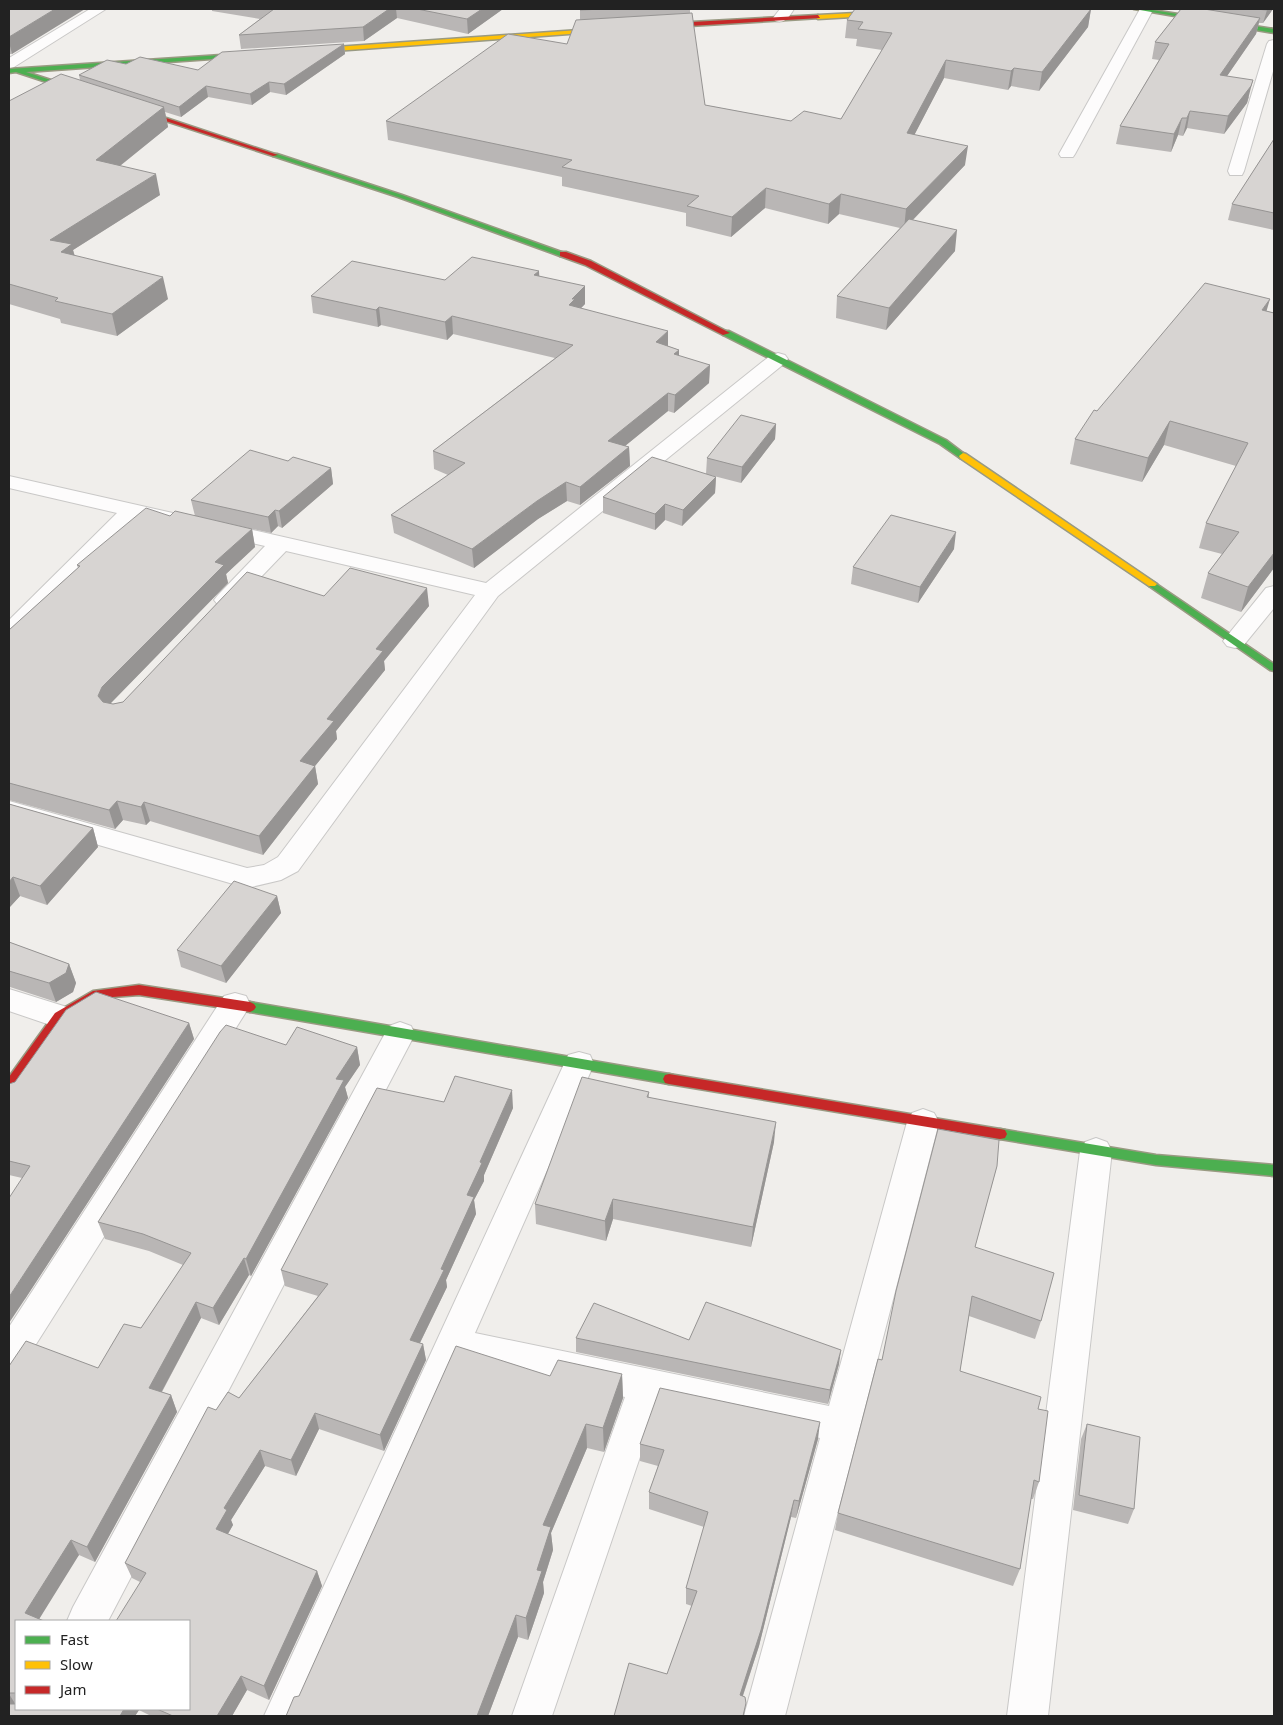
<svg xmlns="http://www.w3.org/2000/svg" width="1283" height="1725" font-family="'Noto Sans',sans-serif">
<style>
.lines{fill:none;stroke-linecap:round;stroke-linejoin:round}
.street-casing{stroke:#c9c8c7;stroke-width:2}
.fast-casing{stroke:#999a82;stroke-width:3}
.slow-casing{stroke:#999a82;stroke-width:3}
.jam-casing{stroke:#999a82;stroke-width:3}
.street{fill:#fdfcfc;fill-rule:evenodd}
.fast{fill:#4caf50;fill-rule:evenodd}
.slow{fill:#ffc107;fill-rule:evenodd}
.jam{fill:#c62828;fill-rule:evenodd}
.wall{fill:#b9b6b5}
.shaded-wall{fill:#969493}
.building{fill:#d7d4d2;stroke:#969493}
</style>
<rect width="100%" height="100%" fill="#f0eeeb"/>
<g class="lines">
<g class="street-casing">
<path id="street" d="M90,9h16l-92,58 -5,1v-10z
M780,9h14c-5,8 -9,15 -19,12l-2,-3z
M1140,9l13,1 -78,144 -2,3h-12l-2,-3z
M1274,40v28l-30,103 -2,4h-12l-2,-4 39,-127 2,-3z
M778,353l7,2 3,4 -3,4 -287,233 -200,275 -17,9 -34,8 -238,-69v-18l238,67 17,-3 14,-8 197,-262 -189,-44 -52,54 -8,2 -8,-2 -4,-5 4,-5 47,-49 -55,-12 -3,-5 3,-5 8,-2 268,61 285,-228z
M9,476l177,40 3,5 -3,5 -8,2 -41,-10 -116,116 -12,1v-15l108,-107 -108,-25z
M1274,586v22l-31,38 -8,2 -8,-2 -4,-5 4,-5 39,-48z
M9,989l61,19 4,8 -4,8 -11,4 -50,-17z
M235,993l11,3 4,8 -4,8 -225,356 -12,5v-46l215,-331z
M400,1022l11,4 4,8 -307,587h-41l6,-14 316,-581z
M579,1052l11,3 4,9 -119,269 354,73 78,-284 5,-9 11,-4 11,4 5,9 -154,594h-41l76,-278 -162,-34 -106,312h-40l113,-319 -163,-35 -157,354h-41l300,-652 4,-9z
M1096,1138l11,4 5,9 -64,565h-41l73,-565 5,-9z"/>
</g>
<g class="fast-casing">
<path id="fast" d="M1134,9h12l128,20v4z
M252,53l3,2 -1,1 -228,16 59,19 1,1 -3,2 -67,-22 -7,1v-4z
M273,154h4l125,41 165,59 -7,2 -162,-59 -125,-41z
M723,331h6l217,109 21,16 -4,3 -3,-1 -20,-14 -217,-109z
M1152,581l122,83v7l-4,-1 -121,-84v-4z
M250,1002l419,72 4,1 2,4 -2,4 -4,1 -419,-72 -4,-2 -2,-3 2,-3z
M1000,1129l156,26 118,10v11l-118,-11 -156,-26 -5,-1 -2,-4 2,-4z"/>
</g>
<g class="slow-casing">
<path id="slow" d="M931,9h28l-3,2 -138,8 -3,-2 3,-2z
M608,28l2,1v2l-303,22 -3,-2 3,-2z
M963,453l3,1 191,130 -2,2h-6l-189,-128 -1,-2z"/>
</g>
<g class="jam-casing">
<path id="jam" d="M818,15l2,3 -164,10 -3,-2 3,-2z
M129,107h4l145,48 -5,1 -144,-47z
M560,252h6l25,9 139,72 -7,2 -138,-70 -25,-9z
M139,985l111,17 4,2 2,3 -2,3 -4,2 -111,-17 -40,3 -36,21 -50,72 -4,1v-15l46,-64 38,-22z
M669,1074l331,55 5,1 2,4 -2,4 -5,1 -331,-55 -4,-1 -2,-4 2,-4z"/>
</g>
<use href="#street" class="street"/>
<use href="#fast" class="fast"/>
<use href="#slow" class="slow"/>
<use href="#jam" class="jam"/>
</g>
<path class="wall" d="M9,9l3,45h-3z
M212,9h291l-35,25 -71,-16 -33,23 -123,8 -2,-14 21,-16 -48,-8z
M580,9h110v4l15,92 86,16 50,-2 41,-69 -26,-4 1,-7 -12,-1 2,-18 244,-11 -3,18 -49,64 -28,-5 -3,4 -64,-12 -30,57 51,30 -52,55 42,31 -69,79 -50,-12 1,-22 63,-68 -61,-14 -11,10 -63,-16 -34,29 -45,-11v-13l-124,-27v-9l-174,-37 -2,-19 181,-77 13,-24z
M1181,9h92l-10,14h-4l-3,11 -29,42 22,21 -2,6 -23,31 -37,-6 -4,8 -5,-1 -7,17 -55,-8 4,-18 39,-66 -7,-1 3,-17z
M344,44l1,10 -59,41 -16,-3 -18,13 -44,-8 -27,20 -16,-5 3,15 -48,39 40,29 -87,55 2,6 93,43 -51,37 -56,-13 -1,-4 -51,-15v-203l71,-21 -1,-5 47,-11 72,6z
M1274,139v91l-46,-10 4,-16z
M539,271v5l46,28 -4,4 87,38 11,4v6l31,9 -1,18 -35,30 -6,-2 -43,35 4,1 1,19 -50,39 -13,-4 -29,18 -64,49 -80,-35 -3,-18 57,-40 -14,-6 -1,-18 122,-93 -102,-24 -6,6 -66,-15 -3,2 -65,-14 -2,-17 134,-16z
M1267,311l7,2v255l-33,44 -40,-14 7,-25 14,-19 -23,-6 7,-25 30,-57 -72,-21 -22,37 -72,-18 5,-25 22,-28z
M776,424l-1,15 -34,44 -35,-9 1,-16z
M288,461l43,7 2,16 -51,44 -4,-2 -7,7 -76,-17 -4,-16z
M716,477l-1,16 -33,33 -17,-6 -10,10 -52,-17v-16z
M170,516l82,13 3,18 -29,27 2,9 -118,121h3l10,-2 201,-106 105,10 -45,55 1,9 -49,61 1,8 -22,27 3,18 -55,71 -113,-34 -4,4 -23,-5 -8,9 -106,-29v-170l69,-62 -1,-3z
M954,549l-36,54 -67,-19 2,-17z
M9,804l84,24 5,19 -51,58 -27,-9 -11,12z
M277,896l4,17 -55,70 -45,-16 -4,-17z
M9,942l60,22 7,19 -3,9 -17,10 -46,-15 -1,1z
M189,1023l5,16 -169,260 -3,-121 -13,-3v-91z
M286,1045l71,2 3,18 -15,22 3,11 -97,178 -2,-1 -30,50 -18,-7 -39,74 9,3 6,17 -82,150 -16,-7 -63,66v88h173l-49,-127 -8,-4 -7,-15 91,-153 23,-12 79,-102 -33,-10 -4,-16 163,-168 69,6 -29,67v6l-10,19 2,14 -30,66 1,7 -27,56 3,1 3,16 -42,91 -65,-22 -23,47 -31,-10 -34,54 2,5 -5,9 89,37 5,15 -53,114 -22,-10 -15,26h-81l-12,-6 -4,6h-126v-350l89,2 43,-40 42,-63 -34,-14 -44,-12 -7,-17z
M649,1092v5l125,45 -23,105 -138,-28 -7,22 -70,-17 -1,-20z
M997,1166l-22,81 66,74 -6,18 -66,-23 -9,55 78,38 1,73 -6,17h-2l-11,70 -7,17 -178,-56 3,-17z
M576,1338l263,26 -11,40 -252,-52z
M622,1374l1,24 -19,54 -17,-4 -36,85 2,17 -10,32 1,11 -16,47 -10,-3 -30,79h-202l13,-20 251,-320z
M1087,1424l47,85 -6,15 -55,-14 8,-71z
M818,1439l-22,79 -5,-1 -32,129 -16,50 3,7 -2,13h-130l53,-42 25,-68 -6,-2v-16l18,-61 -55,-18v-17l9,-26 -18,-5v-17z"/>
<path class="shaded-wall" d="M55,9h30l-73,45 -3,-12v-5z
M389,9h7l1,9 -33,23 -1,-14z
M482,9h21l-35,25 -1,-15z
M1091,9l-3,18 -49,64 3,-19z
M1268,9h5l-10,14 4,-13z
M1260,18l-4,16 -40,58 4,-17z
M344,44l1,10 -59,41 -2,-11z
M946,60l-2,18 -39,75 2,-20z
M1014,68l-3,18 -3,4 3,-19z
M1253,80l-6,23 -23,31 4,-18z
M269,82l1,10 -18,13 -2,-11z
M206,86l2,11 -27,20 -2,-10z
M164,107l4,20 -67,54 -5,-21z
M1190,111l-3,17 -4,8 4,-18z
M1182,118l-4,17 -7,17 3,-18z
M968,146l-3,19 -61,64 2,-20z
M156,174l4,21 -87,55 4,16 -11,8 -16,-34z
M766,188l-1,20 -34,29 1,-20z
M841,194l-2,20 -11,10 1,-20z
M957,230l-2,21 -69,79 3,-22z
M539,271l1,17 -6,-13z
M163,277l5,22 -51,37 -5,-22z
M585,286v18l-9,9 -7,-8 3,-6z
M1270,299l-7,24 -1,-13z
M379,307l2,18 -3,2 -2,-17z
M452,316l1,18 -6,6 -2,-18z
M668,331v18l-12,-7z
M679,350v18l-5,-14z
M710,365l-1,18 -35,30 1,-18z
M668,393v18l-59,48 -1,-18z
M1170,421l-6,24 -22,37 6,-24z
M776,424l-1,15 -34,44 1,-16z
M629,447l1,19 -50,39v-18z
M331,468l2,16 -51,44 -3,-17z
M716,477l-1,16 -33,33 1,-16z
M566,482l1,19 -29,18 -64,49 -2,-19 65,-48z
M665,504v16l-10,10v-16z
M275,510l3,16 -7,7 -3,-16z
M252,529l3,18 -29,27 2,9 -120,123 -5,8 -5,-18 4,-9 113,-125z
M956,532l-2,17 -36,54 2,-16z
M1274,553v15l-33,44 7,-25z
M427,588l2,18 -45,55 1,9 -49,61 1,8 -22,27 3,18 -55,71 -4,-19 41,-75 27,-42 49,-70z
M117,801l6,19 -8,9 -6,-19z
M144,802l6,19 -4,4 -5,-18z
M93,828l5,19 -51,58 -7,-19z
M13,877l7,19 -11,12v-26z
M277,896l4,17 -55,70 -5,-17z
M69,964l7,19 -3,9 -17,10 -7,-19z
M189,1023l5,16 -169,260 -16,24v-26z
M357,1047l3,18 -15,22 3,11 -97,178 -5,-17 90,-180z
M512,1090l1,18 -29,67v6l-10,19 2,14 -30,66 1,7 -34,70 -3,-17 31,-71 26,-74 13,-33z
M776,1122l-2,20 -23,105 2,-20z
M613,1199v20l-7,22 -1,-20z
M244,1258l5,17 -30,50 -6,-17z
M196,1302l5,16 -46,86 -6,-16z
M423,1344l3,16 -42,91 -4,-16z
M841,1350l-2,14 -11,40 2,-14z
M622,1374l1,24 -19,54 -1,-24z
M171,1395l6,17 -82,150 -8,-15z
M315,1413l4,16 -23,47 -5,-16z
M820,1422l-2,17 -22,79 3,-17z
M586,1424l1,24 -36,85 2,17 -10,32 1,11 -16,47 -2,-22 11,-48 6,-45z
M260,1450l5,16 -34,54 2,5 -11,19 -6,-15 8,-21z
M794,1500l-3,17 -32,129 -21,64 2,-15z
M71,1540l8,15 -41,66 -13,-8z
M317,1571l5,15 -53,114 -5,-14z
M516,1615l2,22 -30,79h-11z
M241,1676l6,14 -15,26h-15z
M9,1694l7,11 -7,3z
M124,1709h14l1,1 -4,6h-15z"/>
<path class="building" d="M9,9h46l-46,28z
M274,9h115l-26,18 -124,8z
M417,9h65l-15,10z
M580,9h24l-24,1z
M855,9h236l-49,63 -28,-4 -3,3 -65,-11 -39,73 61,13 -62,63 -65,-15 -12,10 -63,-16 -34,29 -45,-11 12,-10 -137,-29 10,-7 -186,-39 122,-87 59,10 9,-24 116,-7 13,92 86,16 13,-10 37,8 51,-86 -34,-4 5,-7 -16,-2z
M1181,9h23l56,9 -40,57 33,5 -2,6 -23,30 -38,-5 -3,7h-5l-8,16 -54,-8 49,-82 -14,-2z
M1255,9h13l-1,1z
M344,44l-60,40 -15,-2 -19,12 -44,-8 -27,21 -100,-32 28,-15 19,4 14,-7 58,13 24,-18z
M61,74l103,33 -68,53 60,14 -106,66 22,4 -11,8 102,25 -51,37 -57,-13 3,-3 -49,-14v-183z
M1274,139v74l-42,-9z
M909,219l48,11 -68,78 -52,-12z
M472,257l67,14 -5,4 51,11 -13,13h3l-6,6 99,26 -12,11 23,8 -5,4 36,11 -35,30 -7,-2 -60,48 21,6 -49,40 -14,-5 -29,19 -65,48 -81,-34 74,-52 -32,-12 140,-106 -121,-29 -7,6 -66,-15 -3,3 -65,-14 41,-35 93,19z
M1205,283l65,16 -8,11 12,3v240l-26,34 -40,-14 31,-41 -33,-9 42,-80 -78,-22 -22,37 -73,-19 19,-29 3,1z
M741,415l35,9 -34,43 -35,-9z
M250,450l38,11 5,-4 38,11 -52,43 -4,-1 -7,7 -77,-17z
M652,457l64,20 -33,33 -18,-6 -10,10 -52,-17z
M146,508l24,8 5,-5 77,18 -37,33 9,3 -122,122 -4,9 5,6 10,2 10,-2 124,-130 77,24 26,-28 77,20 -51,61 7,2 -56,68 7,2 -34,40 15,5 -56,70 -115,-34 -3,5 -24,-6 -8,9 -100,-27v-153l71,-64 -3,-1z
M891,515l65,17 -36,55 -67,-20z
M9,804l84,24 -53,58 -27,-9 -4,5z
M234,881l43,15 -56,70 -44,-16z
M9,942l60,22 -3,9 -17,10 -40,-12z
M96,992l93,31 -180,274v-99l21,-32 -21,-5v-77l6,-2 51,-72z
M226,1025l60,20 11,-18 60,20 -21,32 8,1 -98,179 -2,-1 -31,50 -17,-6 -47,86 22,7 -84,152 -16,-7 -46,73 19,8h-28v72h-7v-327l17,-25 72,27 26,-44 17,4 50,-75 -48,-19 -45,-12 122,-190z
M455,1076l57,14 -32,72 2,1 -15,32 7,2 -33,72 3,1 -34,70 13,4 -43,91 -65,-22 -24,47 -31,-10 -36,58 3,2 -11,19 101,42 -53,115 -23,-10 -24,40h-44l-16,-7h32v-88h-73l30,-48 -21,-10 83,-156 8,3 12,-18 11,6 89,-114 -47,-14 96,-182 67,14z
M582,1077l67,15 -2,5 129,25 -23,105 -140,-28 -8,22 -70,-17z
M938,1129l61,11 -2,26 -22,81 79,26 -13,48 -69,-25 -12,75 81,26 -3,12 10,2 -9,71 -5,-2 -14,89 -182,-56 40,-154 4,1 14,-69z
M706,1302l135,48 -11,40 -254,-52 18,-35 95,37z
M456,1346l94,30 8,-16 64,14 -19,54 -17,-4 -43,101 8,2 -14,43 5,1 -16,47 -10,-3 -39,101h-191l8,-19 5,-1z
M660,1388l160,34 -21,79 -5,-1 -33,130 -21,65 5,2 1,6 -3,13h-129l15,-53 38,11 30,-83 -11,-3 22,-76 -59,-20 15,-42 -24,-6z
M1087,1424l53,13 -6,72 -55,-14z
M9,1704h7v5h108l-4,7h-111z"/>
<rect width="1283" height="1725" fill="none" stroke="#222222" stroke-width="20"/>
<rect x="15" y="1620" width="175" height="90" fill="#ffffff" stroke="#a7a7a7"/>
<rect x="25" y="1636" width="25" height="8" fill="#4caf50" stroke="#a7a7a7"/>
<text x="60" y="1645" font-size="15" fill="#222222">Fast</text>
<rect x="25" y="1661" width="25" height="8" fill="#ffc107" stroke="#a7a7a7"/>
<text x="60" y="1670" font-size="15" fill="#222222">Slow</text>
<rect x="25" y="1686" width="25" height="8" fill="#c62828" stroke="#a7a7a7"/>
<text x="60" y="1695" font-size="15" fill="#222222">Jam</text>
</svg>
